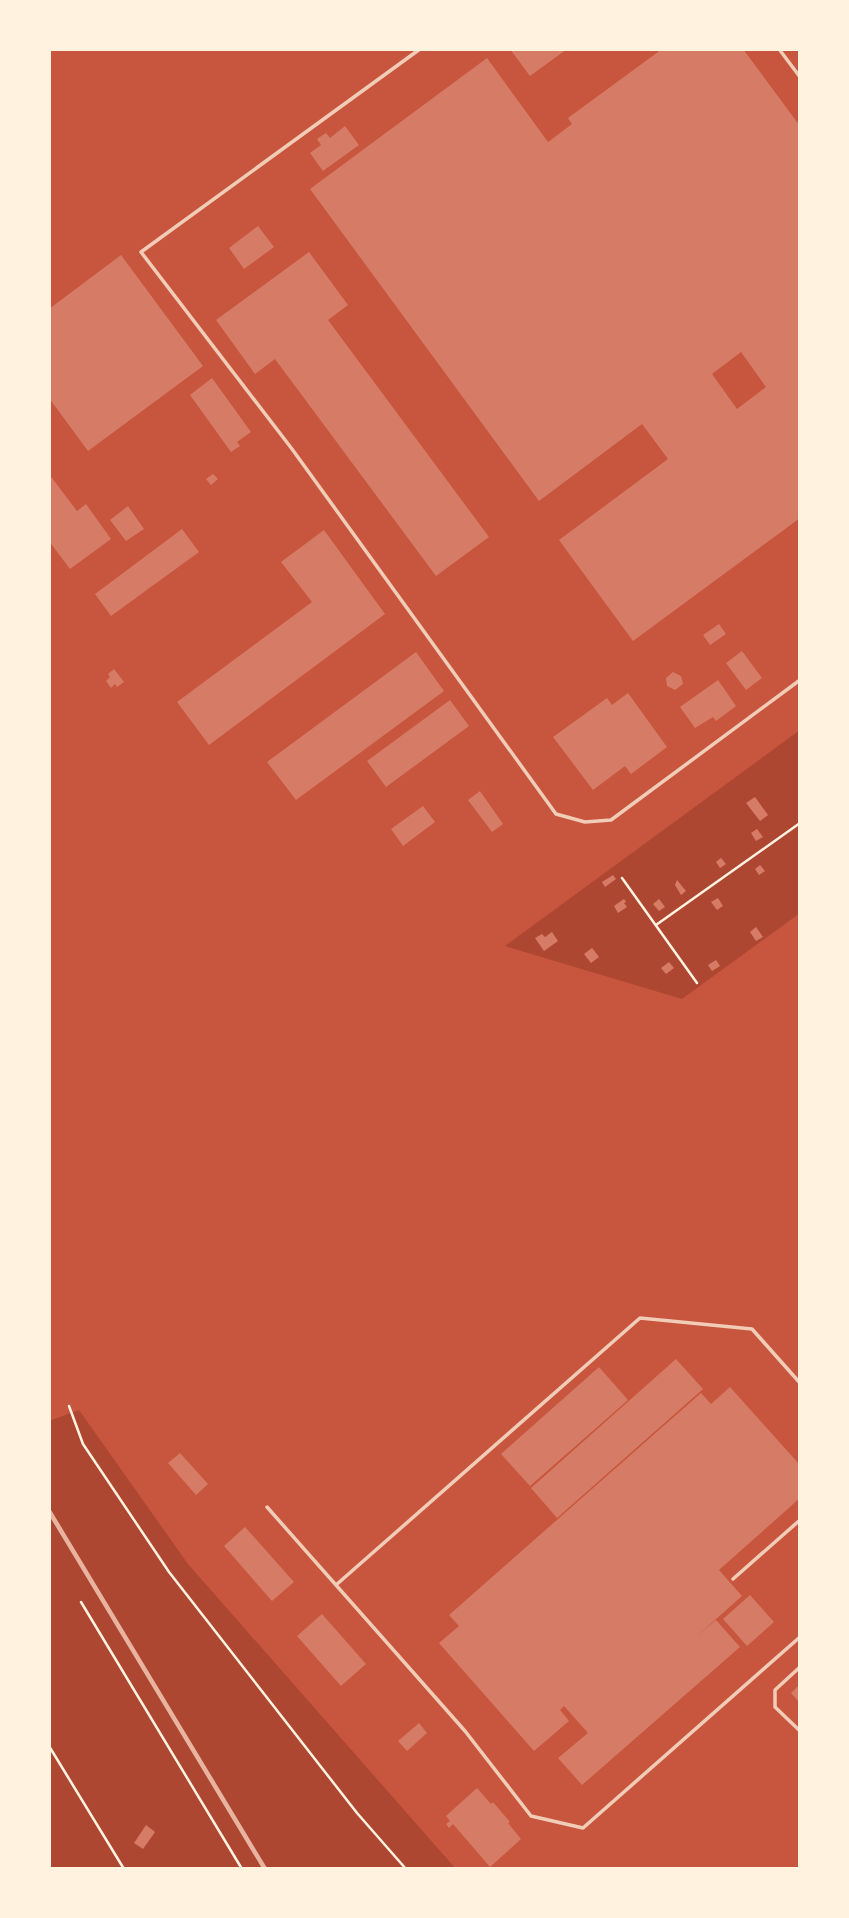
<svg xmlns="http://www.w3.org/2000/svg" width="849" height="1918" font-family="Raleway,sans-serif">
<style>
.green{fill:#ae4732}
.building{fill:#d67c66;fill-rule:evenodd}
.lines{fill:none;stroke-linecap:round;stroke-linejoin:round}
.path{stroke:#fff3e0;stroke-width:2.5}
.service{stroke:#f1ccb7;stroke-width:3.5}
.rail{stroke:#e9b49f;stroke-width:4.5}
</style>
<rect width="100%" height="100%" fill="#c8553d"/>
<path class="green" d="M800,730v183l-118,86 -177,-53z
M79,1410l109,154 268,305h-407v-448z"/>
<path class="building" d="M510,49h57l-37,27z
M662,49h81l57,77v392l-167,123 -74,-101 109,-81 -26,-35 -103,77 -229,-312 177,-131 61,84 24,-18 -4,-6zM741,352l25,35 -29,22 -25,-35z
M345,126l14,19 -36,26 -13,-18 11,-8 -4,-6 9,-6 4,5z
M258,226l16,21 -30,22 -15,-21z
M309,252l39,53 -20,15 161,217 -53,39 -161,-217 -20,15 -39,-54z
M121,255l82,111 -115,85 -39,-53v-89z
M212,378l39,54 -14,10 3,4 -9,6 -41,-57z
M49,474l28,37 9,-7 25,35 -41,30 -21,-28z
M213,474l5,5 -7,6 -5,-6z
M128,506l16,23 -18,12 -16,-21z
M182,529l17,23 -88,64 -16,-22z
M324,530l61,84 -176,131 -32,-43 135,-100 -31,-40z
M719,624l7,10 -16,11 -7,-10z
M742,651l20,27 -16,12 -20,-27z
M416,652l28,39 -148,109 -29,-38z
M114,669l10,13 -7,5 -2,-3 -4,4 -5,-7 4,-4 -2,-3z
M673,672l8,4 2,8 -8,6 -8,-4 -1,-8z
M718,680l18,26 -20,15 -3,-4 -18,11 -15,-21z
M628,693l39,54 -36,27 -6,-8 -32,24 -40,-53 54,-39 5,7z
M450,700l19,26 -83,61 -19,-26z
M480,791l23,33 -11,8 -24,-32z
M755,797l13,18 -8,6 -14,-18z
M423,806l12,16 -32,24 -12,-17z
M757,829l6,8 -7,4 -5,-8z
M721,858l5,6 -6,4 -4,-6z
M760,865l5,6 -6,4 -4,-6z
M613,875l3,4 -11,8 -3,-5z
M677,880l9,11 -5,4 -6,-10z
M718,898l5,8 -6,4 -6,-8z
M624,899l2,3 -2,1 3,4 -9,6 -4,-7z
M659,899l6,8 -6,4 -6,-7z
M756,927l7,10 -7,4 -6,-9z
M552,932l6,9 -14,10 -9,-13 7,-4 3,3z
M592,948l7,9 -8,6 -7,-9z
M716,960l4,6 -8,5 -4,-6z
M669,962l5,6 -8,6 -5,-6z
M676,1359l27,30 -146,129 -26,-30z
M599,1367l29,33 -98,86 -29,-32z
M730,1387l70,78v33l-81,72 23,26 -45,40 19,-16 24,27 -158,138 -24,-27 30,-25 -24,-27 -4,4 9,11 -35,30 -95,-108 20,-17 -10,-11 252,-222 10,11z
M180,1453l28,31 -12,11 -28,-32z
M245,1527l49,55 -22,19 -48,-55z
M750,1595l24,27 -27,24 -24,-27z
M322,1614l44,50 -25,22 -44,-50z
M800,1684v19l-9,-10z
M419,1723l8,10 -20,18 -9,-10z
M477,1788l14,16 2,-2 17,20 -2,1 13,16 -31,28 -37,-43 -4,4 -3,-4 4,-3 -4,-5z
M146,1825l9,7 -12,17 -9,-6z"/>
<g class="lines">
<path class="path" d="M622,878l75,105
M656,925l144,-102
M69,1406l14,38 86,128 188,241 49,56
M81,1602l161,267
M49,1746l75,123"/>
<path class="service" d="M420,49l-279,203 151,197 264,365 29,8 26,-2 189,-140
M779,49l21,28
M267,1507l198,224 66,85 52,12 217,-191
M733,1579l67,-59
M336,1585l304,-267 112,11 48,54
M800,1667l-25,23v17l25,24"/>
<path class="rail" d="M49,1511l216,358"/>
</g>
<rect width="849" height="1918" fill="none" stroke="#fff3e0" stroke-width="102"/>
</svg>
